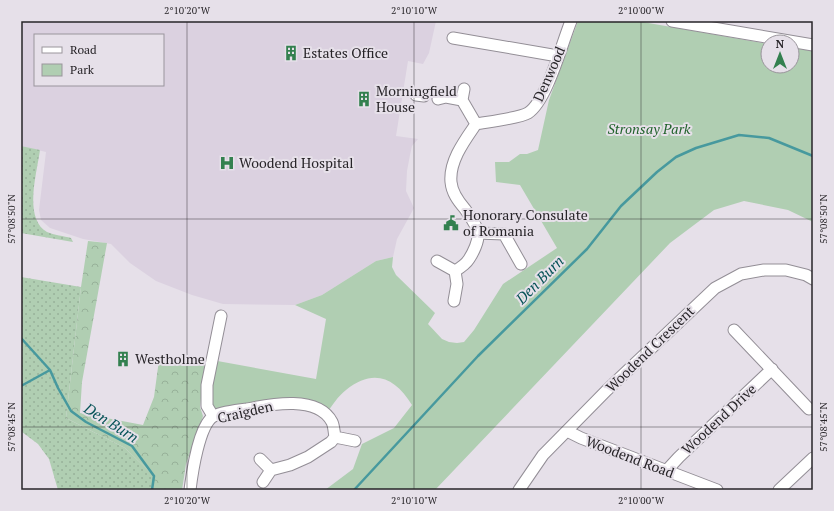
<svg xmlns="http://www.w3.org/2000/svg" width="834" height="511" font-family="'PT Serif',serif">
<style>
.built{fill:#dbd1e0;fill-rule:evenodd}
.grass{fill:url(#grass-dots)}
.forest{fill:url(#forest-crowns)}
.green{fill:#b0ceb2}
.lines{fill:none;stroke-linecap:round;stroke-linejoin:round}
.stream{stroke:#47999e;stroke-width:2.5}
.minor-casing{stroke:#938e96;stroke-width:13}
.minor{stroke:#fff;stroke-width:11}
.ticks{fill:none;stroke:#272428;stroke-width:1;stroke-opacity:0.45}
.labels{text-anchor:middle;stroke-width:4;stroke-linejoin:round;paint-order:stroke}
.poi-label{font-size:14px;fill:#272428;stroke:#e6e0e9;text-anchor:start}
.street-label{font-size:14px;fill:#272428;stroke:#e6e0e9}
.park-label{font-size:14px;font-style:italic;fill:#20622b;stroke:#e6e0e9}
.water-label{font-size:15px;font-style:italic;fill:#075357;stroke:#e6e0e9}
.neatline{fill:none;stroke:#272428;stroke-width:1.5}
.ticks-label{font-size:10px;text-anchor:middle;fill:#272428}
</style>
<defs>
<pattern id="grass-dots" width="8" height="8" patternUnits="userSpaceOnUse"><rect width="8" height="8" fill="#b0ceb2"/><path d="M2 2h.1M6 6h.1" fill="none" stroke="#97b199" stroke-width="1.8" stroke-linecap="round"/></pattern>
<pattern id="forest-crowns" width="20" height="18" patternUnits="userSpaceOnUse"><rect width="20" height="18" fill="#b0ceb2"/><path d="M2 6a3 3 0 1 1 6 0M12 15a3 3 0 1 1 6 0" fill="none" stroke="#97b199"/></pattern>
</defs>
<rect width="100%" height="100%" fill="#e6e0e9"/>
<path class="built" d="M21,21h415l-7,32 -6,11 -15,-3 -12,75 22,3 -6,7 -2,9 -3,16 -1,20 8,17 -17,31 -4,18 -17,4 -54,34 -27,10 -72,-1 -31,-9 -36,-14 -26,-18 -19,-19 -28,-5 -33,-11 -9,-8 -2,-10 7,-58 -25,-6zM35,35h128v50h-128z"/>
<path class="grass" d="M21,146l19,4c-3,23 -17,68 7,82 7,3 17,4 24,6l2,4 -52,-9z
M21,277l60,10 -15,131 59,30 29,28 -1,14h-95l-9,-31 -11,-15 -16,-12z"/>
<path class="forest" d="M88,241l19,2 -25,139 -2,31 63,12 11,-28 5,-37 46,2 -5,45 3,9 -17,48 -4,26h-29l1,-14 -29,-28 -59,-30 15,-131z"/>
<path class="green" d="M578,21h59l131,23v22h24v-18l21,3v171l-25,-12 -44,-9 -30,9 -44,33 -235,247h-110l28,-21 9,-25 32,-16 18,-23c-17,-28 -39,-37 -66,-15 -8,6 -14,16 -20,24l-34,-12 -79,14 -6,-31 5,-25 104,19 10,-60 -31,-14 27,-10 54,-34 17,-4 -1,10 4,8 39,38 -7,11 14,15 7,3 8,1 7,-1 10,-12 29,-46 54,-36 -37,-63 -24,-3 -1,-20h14l11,-8h7l11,-4 11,-50z"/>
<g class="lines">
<path class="stream" d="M21,338l29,32 8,18 13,23 15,11 46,24 22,30 -2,14
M21,386l29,-16
M354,490l124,-134 109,-107 34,-43 36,-34 19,-15 20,-9 43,-13 30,3 44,18"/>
<g class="minor-casing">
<path id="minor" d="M672,21l141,24
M453,38l105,18
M464,89l-2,11 14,24
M416,95l8,1
M438,99l8,-2 16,3
M478,233l26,1 17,30
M437,261l18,10
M454,301l3,-17 -2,-13c5,-3 11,-7 14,-12 4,-6 10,-18 9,-26 -1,-8 -9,-18 -13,-24 -7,-8 -13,-16 -14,-27 -2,-21 14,-42 25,-58 11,-2 44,-6 52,-11 19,-12 34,-70 43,-92
M734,330l75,79
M213,416l-6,-10v-21l14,-69
M567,431l14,7 136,52
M335,437l20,4
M260,459l11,11
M667,470l12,-13 93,-88
M190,490c2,-16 9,-66 24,-74 8,-4 24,-6 33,-7 24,-5 71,-14 85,13 2,4 2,10 3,15l-4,5 -23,15 -18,8 -19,5 -8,12
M519,490l24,-35 64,-65 108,-102 26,-14 23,-4h22l20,5 7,4
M779,490l34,-32"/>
</g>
<use href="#minor" class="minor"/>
</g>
<path class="ticks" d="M187,21v469M414,21v469M641,21v469M21,219h792M21,427h792"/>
<defs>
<g id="building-bare" transform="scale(1.2)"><path d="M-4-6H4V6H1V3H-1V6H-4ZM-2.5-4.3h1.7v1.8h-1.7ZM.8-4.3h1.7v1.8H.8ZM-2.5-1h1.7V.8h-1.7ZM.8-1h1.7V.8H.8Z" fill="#33804f" stroke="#e6e0e9" stroke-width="2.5" paint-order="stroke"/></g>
<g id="hospital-bare" transform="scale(1.2)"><path d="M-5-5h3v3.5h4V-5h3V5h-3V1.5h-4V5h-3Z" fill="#33804f" stroke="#e6e0e9" stroke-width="2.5" paint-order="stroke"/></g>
<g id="civic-bare" transform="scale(1.2)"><path d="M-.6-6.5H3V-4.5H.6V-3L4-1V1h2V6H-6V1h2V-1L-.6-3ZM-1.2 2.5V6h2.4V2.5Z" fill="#33804f" stroke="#e6e0e9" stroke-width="2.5" paint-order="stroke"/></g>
</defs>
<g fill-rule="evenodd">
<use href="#building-bare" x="291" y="53"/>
<use href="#building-bare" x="364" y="99"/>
<use href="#hospital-bare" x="227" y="163"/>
<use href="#civic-bare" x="451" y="223"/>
<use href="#building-bare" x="123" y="359"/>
</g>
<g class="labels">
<g class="poi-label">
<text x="303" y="58">Estates Office</text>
<text x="376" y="96">Morningfield<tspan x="376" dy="16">House</tspan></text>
<text x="239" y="168">Woodend Hospital</text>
<text x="463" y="220">Honorary Consulate<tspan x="463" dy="16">of Romania</tspan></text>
<text x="135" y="364">Westholme</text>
</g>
<g class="street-label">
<text transform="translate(549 74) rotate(-66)" y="5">Denwood</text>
<text transform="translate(650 349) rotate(-44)" y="5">Woodend Crescent</text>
<text transform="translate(245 412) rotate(-13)" y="5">Craigden</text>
<text transform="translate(719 419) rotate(-43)" y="5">Woodend Drive</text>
<text transform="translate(630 457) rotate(21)" y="5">Woodend Road</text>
</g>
<g class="park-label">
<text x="649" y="134">Stronsay Park</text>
</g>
<g class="water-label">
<text transform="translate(540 280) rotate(-45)" y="5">Den Burn</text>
<text transform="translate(111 423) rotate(32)" y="5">Den Burn</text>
</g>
</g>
<rect width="834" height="511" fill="none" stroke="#e6e0e9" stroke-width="44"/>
<rect x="34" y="34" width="130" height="52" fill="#e6e0e9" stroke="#9a959c"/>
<rect x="42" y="47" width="20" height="6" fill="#ffffff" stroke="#9a959c"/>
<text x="70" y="54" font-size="12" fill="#272428">Road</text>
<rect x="42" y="64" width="20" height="12" fill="#b0ceb2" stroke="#9a959c"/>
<text x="70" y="74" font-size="12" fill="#272428">Park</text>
<g transform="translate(780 54)"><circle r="19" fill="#e6e0e9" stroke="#9a959c"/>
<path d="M0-3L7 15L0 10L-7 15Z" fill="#33804f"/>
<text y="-6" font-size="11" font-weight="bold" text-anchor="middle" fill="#272428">N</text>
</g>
<rect x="22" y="22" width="790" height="467" class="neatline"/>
<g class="ticks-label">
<text x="187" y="14">2°10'20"W</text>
<text x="414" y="14">2°10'10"W</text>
<text x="641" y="14">2°10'00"W</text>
<text transform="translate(11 219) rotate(-90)" y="4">57°08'50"N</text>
<text transform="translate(823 219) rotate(-90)" y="4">57°08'50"N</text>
<text transform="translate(11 427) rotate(-90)" y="4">57°08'45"N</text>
<text transform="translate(823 427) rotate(-90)" y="4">57°08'45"N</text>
<text x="187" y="504">2°10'20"W</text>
<text x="414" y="504">2°10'10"W</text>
<text x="641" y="504">2°10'00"W</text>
</g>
</svg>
